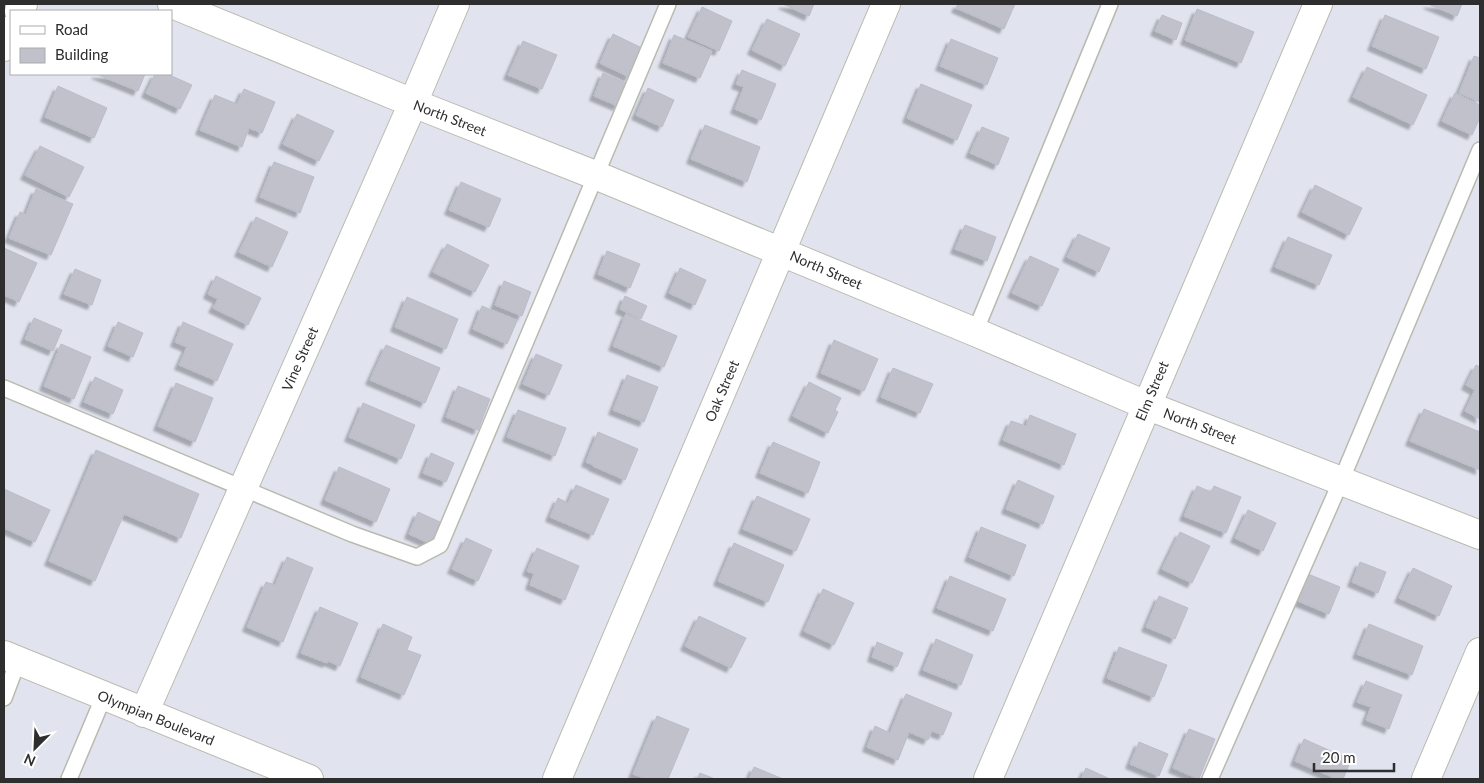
<svg xmlns="http://www.w3.org/2000/svg" width="1484" height="783" font-family="Lato,sans-serif">
<style>
.building{fill:#c0c1cb;stroke:#babcca;filter:url(#shadow)}
.lines{fill:none;stroke-linecap:round;stroke-linejoin:round}
.lane-casing{stroke:#b9baae;stroke-width:18}
.street-casing{stroke:#b9baae;stroke-width:30}
.lane{stroke:#fff;stroke-width:15}
.street{stroke:#fff;stroke-width:28}
.labels{text-anchor:middle;stroke-width:4;stroke-linejoin:round;paint-order:stroke}
.street-label{font-size:14px;fill:#2e2e2e;stroke:#fff}
</style>
<defs>
<filter id="shadow"><feDropShadow dx="-4.5" dy="4.5" stdDeviation="1" flood-color="#0004"/></filter>
</defs>
<rect width="100%" height="100%" fill="#e1e4ef"/>
<path class="building" d="M783,4h31l-5,12z
M958,4h57l-11,25 -48,-21z
M1428,4h34l-5,12z
M702,7l30,14 -13,30 -31,-14z
M1197,9l57,23 -13,31 -56,-23z
M1162,15l20,8 -6,17 -21,-9z
M1385,15l54,22 -13,32 -54,-23z
M767,19l33,15 -15,32 -33,-16z
M613,34l29,14 -13,29 -29,-14z
M674,35l38,16 -12,27 -37,-15z
M951,39l47,19 -11,27 -47,-19z
M523,41l34,14 -15,34 -34,-14z
M1474,56l6,2v44l-21,-9z
M1367,67l60,28 -14,30 -60,-28z
M742,70l34,14 -15,36 -26,-11 9,-22 -8,-3z
M603,73l25,11 -10,22 -24,-10z
M96,74h49l-7,17z
M155,74h12l25,11 -12,24 -34,-16z
M921,84l51,21 -15,35 -50,-22z
M58,86l49,22 -13,30 -49,-21z
M648,88l26,12 -12,27 -26,-12z
M244,89l31,13 -13,31 -13,-5 -7,19 -42,-17 15,-35 22,9z
M1455,93l25,12v13l-8,17 -30,-14z
M297,114l37,17 -15,30 -36,-17z
M705,125l55,22 -13,35 -56,-23z
M982,127l27,11 -11,27 -28,-12z
M40,146l44,21 -15,30 -44,-22z
M274,162l40,15 -14,36 -40,-16z
M461,182l40,17 -12,28 -40,-17z
M1315,185l47,23 -13,27 -47,-23z
M36,189l37,15 -22,51 -42,-17 11,-26 6,2z
M256,217l32,15 -16,35 -33,-15z
M965,225l31,12 -9,24 -32,-12z
M1078,234l32,14 -11,24 -32,-15z
M1288,237l44,18 -13,30 -44,-18z
M447,244l42,21 -14,27 -42,-20z
M4,248l33,15 -18,39 -15,-7z
M607,251l33,13 -10,24 -32,-14z
M1030,256l29,13 -17,37 -30,-13z
M680,268l26,12 -11,25 -26,-12z
M75,269l26,11 -9,25 -28,-11z
M216,276l45,22 -13,27 -35,-17 5,-9 -10,-5z
M504,281l27,11 -9,24 -27,-11z
M625,296l22,10 -6,13 -21,-10z
M407,297l51,22 -12,30 -51,-22z
M482,306l35,15 -10,23 -34,-15z
M626,314l51,22 -13,31 -51,-21z
M34,318l28,12 -9,21 -28,-12z
M118,322l25,11 -10,24 -25,-11z
M183,322l50,22 -16,37 -38,-16 8,-18 -12,-5z
M834,340l44,19 -14,32 -43,-18z
M61,344l30,13 -17,42 -30,-13z
M386,345l54,23 -15,35 -55,-23z
M536,354l26,11 -13,30 -26,-11z
M1476,365l4,2v52l-15,-8 10,-21 -9,-5z
M893,368l40,16 -13,29 -39,-16z
M627,375l31,12 -14,35 -31,-12z
M95,377l28,13 -10,24 -29,-12z
M809,382l32,16 -6,12 3,2 -10,21 -35,-17z
M176,383l37,15 -18,44 -37,-16z
M458,386l32,13 -12,31 -32,-13z
M363,403l52,22 -14,34 -52,-22z
M1424,409l56,23v38l-70,-29z
M518,410l48,18 -11,28 -48,-19z
M1030,415l46,19 -12,31 -61,-25 8,-19 15,5z
M598,432l40,17 -13,31 -32,-14v-1l-7,-3z
M773,442l47,20 -12,31 -48,-20z
M96,450l103,44 -18,44 -57,-24 -29,67 -46,-20z
M431,453l23,10 -8,19 -23,-9z
M339,467l51,22 -14,33 -51,-22z
M1018,480l36,16 -11,28 -37,-15z
M576,485l33,14 -16,36 -43,-18 8,-19 10,5z
M1197,486l14,6 3,-6 27,11 -15,36 -42,-17z
M4,489l46,21 -15,32 -31,-14z
M757,496l53,23 -14,32 -53,-22z
M1248,510l28,13 -13,28 -28,-13z
M418,512l22,10 -9,22 -22,-10z
M981,527l45,18 -12,31 -45,-19z
M1180,532l30,14 -18,37 -30,-14z
M466,538l26,12 -14,31 -26,-12z
M734,543l50,22 -16,37 -50,-21z
M537,548l42,18 -14,34 -35,-15 4,-11 -7,-3z
M287,557l26,11 -30,74 -36,-15 19,-45 9,3z
M1360,562l26,10 -8,21 -26,-11z
M1413,568l39,18 -13,30 -40,-18z
M1308,574l32,13 -11,27 -31,-13z
M950,576l56,23 -13,32 -56,-23z
M823,589l31,14 -20,42 -30,-14z
M1159,596l29,12 -13,31 -29,-12z
M320,607l38,16 -18,43 -12,-5 -1,2 -26,-10z
M699,616l47,22 -15,30 -46,-22z
M383,624l29,13 -5,13 14,5 -17,40 -43,-18z
M1369,624l54,22 -11,29 -55,-21z
M936,639l37,16 -12,30 -38,-15z
M877,642l26,11 -6,14 -25,-10z
M1119,647l48,18 -13,32 -47,-19z
M1366,681l36,14 -13,34 -23,-9 5,-13 -14,-5z
M906,694l46,19 -9,22 -11,-4 -4,9 -19,-8 -11,28 -31,-13 8,-21 15,7z
M657,716l32,13 -21,50h-22l-13,-5z
M1189,729l26,10 -16,40 -26,-11z
M1304,739l47,21 -8,19h-6l-42,-18z
M1139,742l29,12 -9,22 -29,-12z
M754,767l29,12h-34z
M1086,768l24,11h-29z
M700,773l15,6h-18z"/>
<g class="lines">
<g class="lane-casing">
<path id="lane" d="M975,332l135,-328
M4,388l348,146 65,23 23,-12 228,-541
M4,698l14,-37
M69,779l35,-83
M1210,779l131,-298 139,-331"/>
</g>
<g class="street-casing">
<path id="street" d="M172,4l241,99 182,72 380,157 171,73 334,130
M19,11l4,-7
M4,47l7,-17
M4,655l305,124
M144,713l269,-610 42,-99
M557,779l329,-775
M988,779l330,-775
M1426,779l54,-127"/>
</g>
<use href="#lane" class="lane"/>
<use href="#street" class="street"/>
</g>
<g class="labels">
<g class="street-label">
<text transform="translate(450 118) rotate(21)" y="5">North Street</text>
<text transform="translate(826 270) rotate(23)" y="5">North Street</text>
<text transform="translate(300 359) rotate(-66)" y="5">Vine Street</text>
<text transform="translate(722 391) rotate(-67)" y="5">Oak Street</text>
<text transform="translate(1152 391) rotate(-67)" y="5">Elm Street</text>
<text transform="translate(1200 426) rotate(21)" y="5">North Street</text>
<text transform="translate(156 718) rotate(22)" y="5">Olympian Boulevard</text>
</g>
</g>
<rect width="1484" height="783" fill="none" stroke="#2e2e2e" stroke-width="10"/>
<rect x="10" y="10" width="162" height="65" fill="#ffffff" stroke="#ababab"/>
<rect x="20" y="26" width="25" height="8" fill="#ffffff" stroke="#ababab"/>
<text x="55" y="35" font-size="15" fill="#2e2e2e">Road</text>
<rect x="20" y="48" width="25" height="15" fill="#c0c1cb" stroke="#ababab"/>
<text x="55" y="60" font-size="15" fill="#2e2e2e">Building</text>
<g transform="translate(35 748) rotate(204)" stroke="#ffffff" stroke-width="4" paint-order="stroke">
<path d="M0-4L9 19L0 12L-9 19Z" fill="#2e2e2e"/>
<text y="-8" font-size="14" font-weight="bold" text-anchor="middle" fill="#2e2e2e">N</text>
</g>
<path d="M1314 763v8h80v-8" fill="none" stroke="#2e2e2e" stroke-width="2.5"/>
<text x="1322" y="763" font-size="15" fill="#2e2e2e" stroke="#ffffff" stroke-width="4" paint-order="stroke">20 m</text>
</svg>
